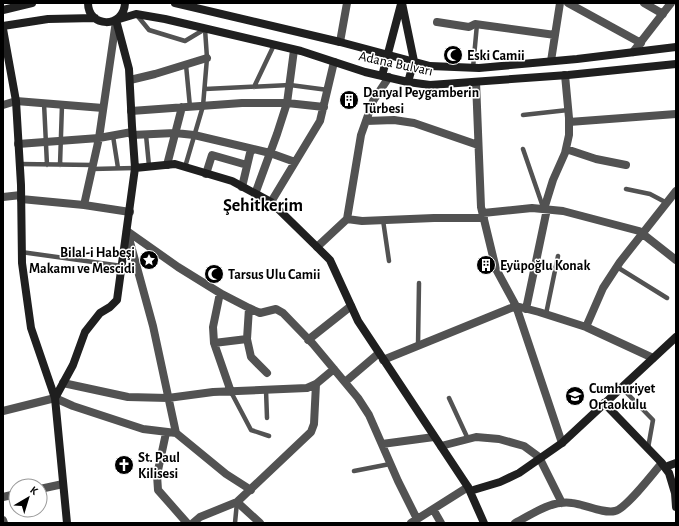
<svg xmlns="http://www.w3.org/2000/svg" width="679" height="526" font-family="'Alegreya Sans',sans-serif">
<style>
.lines{fill:none;stroke-linecap:round;stroke-linejoin:round}
.lane{stroke:#525252;stroke-width:4.5}
.street{stroke:#525252;stroke-width:8}
.secondary{stroke:#1f1f1f;stroke-width:8}
.labels{text-anchor:middle;stroke-width:3;stroke-linejoin:round;paint-order:stroke}
.poi-label{font-size:14px;font-weight:bold;fill:#000;stroke:#fff;text-anchor:start}
.street-label{font-size:14px;fill:#000;stroke:#fff}
.district-label{font-size:18px;font-weight:bold;fill:#000;stroke:#fff}
</style>
<rect width="100%" height="100%" fill="#fff"/>
<g class="lines">
<path class="lane" d="M136,14l13,16 36,11 20,-12 2,29 -4,48 -18,61
M186,65l4,42
M473,68l4,-44
M254,87l20,-42
M205,89l85,-4 38,5
M44,103l3,62
M523,115l45,-5
M146,135l3,31
M113,136l5,32
M523,149l20,58
M20,164l73,1
M60,165l2,-60
M92,169l43,-1
M626,189l24,5 17,9
M383,220l6,41
M21,252l101,14
M617,267l50,31
M546,314l12,-58
M418,346l1,-63
M621,387l32,33 -5,28
M266,390l1,28
M231,392l20,38 18,6
M449,398l19,41
M354,471l36,-7
M235,523l2,-21"/>
<path class="street" d="M568,3l73,40
M644,3l19,11
M437,22l32,5 6,-3 80,11
M340,42l7,-39
M633,52l38,-49
M551,61l9,-58
M130,80l25,-6 52,-16
M476,82l5,125 15,62 20,37 46,137
M3,105l13,-4 87,7
M131,111l111,-8h45l37,4
M366,121l28,-1 20,3 64,22
M569,122l107,-8
M132,135l43,-2 19,2 76,18 25,9
M18,144l81,-6 33,-6
M566,149l30,10 30,6
M167,165l15,-58
M206,174l6,-19 35,10
M242,187l9,-38
M255,194l22,-60 10,-31 7,-53
M3,197l18,-2
M21,199l63,6 46,7
M271,202l49,-81 14,-59
M84,205l15,-67 17,-117
M544,209l9,-29 12,-27 4,-18v-17l-4,-43
M483,213l49,-5 31,3 76,20 37,29
M347,219l15,2 72,-3h50
M127,231l51,36 42,26 29,15 11,5 16,-4 7,4 30,31 45,54 11,17 29,66 19,38
M127,231l26,95 23,107
M317,247l30,-28 14,-84 12,-34 16,-24
M220,293l-7,34 1,16 17,49
M249,308l-2,31 4,18 16,16
M526,309l21,-100
M586,327l17,-39 17,-26 56,-71
M308,340l43,-34
M214,343l33,-4
M383,360l133,-54 23,6 47,15 67,31
M345,382l34,-29
M63,383l65,14 40,1 45,-6 94,-4 9,-4 18,-15
M3,411l52,-13 18,8 70,23 33,4 50,41 25,16
M166,433l-9,42 1,15 29,33
M382,444l52,-7
M441,446l35,-9 23,2 25,7 15,11 23,46
M40,489l23,-5
M3,497l13,-3
M237,502l23,21
M433,509l8,14
M3,520l1,3
M193,523l7,-6 37,-15 74,-70 3,-8 2,-40
M411,523l57,-36
M515,523c18,-9 36,-23 57,-20 12,1 31,11 43,8 11,-2 38,-38 47,-48"/>
<path class="secondary" d="M88,3c0,25 36,26 37,0
M175,3l165,39 90,24 49,2 98,-9 99,-12
M402,3l12,58 -6,21
M3,10l29,-7
M3,26l45,-7 47,-1
M3,29l13,72 5,84 1,78 9,65 24,70 12,125
M382,76l19,-72
M135,168l40,-4 57,17 39,21 46,45 13,13 28,61 110,166 16,36
M55,398l18,-33 12,-33 15,-19 10,-6 7,-7 18,-132 -3,-42 -3,-57 -13,-49 20,-6 29,5 136,32 64,21 43,10 22,3 138,-10 108,-11
M604,403l56,58 9,12 6,20 1,14
M665,467l11,-4
M470,491l30,-9 19,-9 43,-30 114,-106"/>
</g>
<defs>
<g id="mosque-disc" transform="scale(1)"><circle r="9.5" fill="#000" stroke="#fff"/><path d="M3.5-4.9A6 6 0 1 0 3.5 4.9A5 5 0 1 1 3.5-4.9Z" fill="#fff"/></g>
<g id="building-disc" transform="scale(1)"><circle r="9.5" fill="#000" stroke="#fff"/><path d="M-4-6H4V6H1V3H-1V6H-4ZM-2.5-4.3h1.7v1.8h-1.7ZM.8-4.3h1.7v1.8H.8ZM-2.5-1h1.7V.8h-1.7ZM.8-1h1.7V.8H.8Z" fill="#fff"/></g>
<g id="sight-disc" transform="scale(1)"><circle r="9.5" fill="#000" stroke="#fff"/><path d="M0-6L1.8-2.2L6-1.7L2.9 1.2L3.7 5.4L0 3.3L-3.7 5.4L-2.9 1.2L-6-1.7L-1.8-2.2Z" fill="#fff"/></g>
<g id="school-disc" transform="scale(1)"><circle r="9.5" fill="#000" stroke="#fff"/><path d="M0-5L7-2L0 1L-7-2ZM-4 1L0 2.5L4 1V4Q0 6-4 4Z" fill="#fff"/></g>
<g id="church-disc" transform="scale(1)"><circle r="9.5" fill="#000" stroke="#fff"/><path d="M-1.2-6h2.4v3.5h3.3v2.4h-3.3V6h-2.4V-.1h-3.3v-2.4h3.3Z" fill="#fff"/></g>
</defs>
<g fill-rule="evenodd">
<use href="#mosque-disc" x="453" y="55"/>
<use href="#building-disc" x="349" y="100"/>
<use href="#sight-disc" x="149" y="260"/>
<use href="#building-disc" x="486" y="265"/>
<use href="#mosque-disc" x="214" y="274"/>
<use href="#school-disc" x="575" y="396"/>
<use href="#church-disc" x="124" y="465"/>
</g>
<g class="labels">
<g class="poi-label">
<text x="467" y="60">Eski Camii</text>
<text x="363" y="97">Danyal Peygamberin<tspan x="363" dy="16">Türbesi</tspan></text>
<text x="135" y="257" text-anchor="end">Bilal-i Habeşi<tspan x="135" dy="16">Makamı ve Mescidi</tspan></text>
<text x="500" y="270">Eyüpoğlu Konak</text>
<text x="228" y="279">Tarsus Ulu Camii</text>
<text x="589" y="393">Cumhuriyet<tspan x="589" dy="16">Ortaokulu</tspan></text>
<text x="138" y="462">St. Paul<tspan x="138" dy="16">Kilisesi</tspan></text>
</g>
<g class="street-label">
<text transform="translate(396 63) rotate(12)" y="5">Adana Bulvarı</text>
</g>
<g class="district-label">
<text x="263" y="211">Şehitkerim</text>
</g>
</g>
<rect width="679" height="526" fill="none" stroke="#000000" stroke-width="8"/>
<g transform="translate(28 498) rotate(38)"><circle r="19" fill="#ffffff" stroke="#999999"/>
<path d="M0-3L7 15L0 10L-7 15Z" fill="#000000"/>
<text y="-6" font-size="11" font-weight="bold" text-anchor="middle" fill="#000000">K</text>
</g>
</svg>
